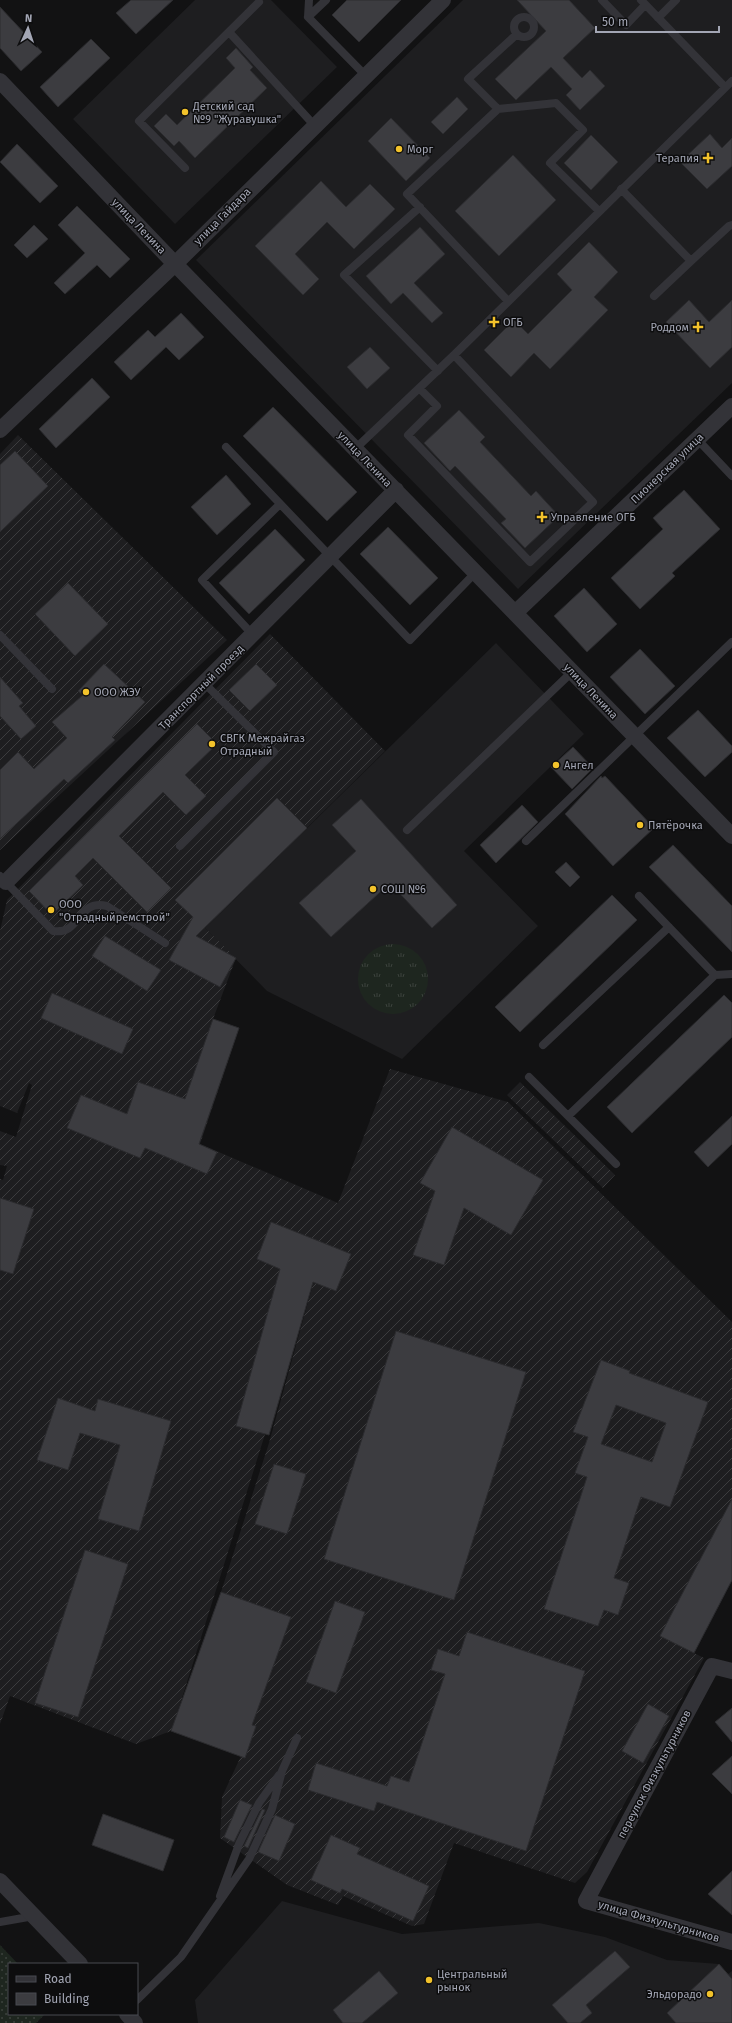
<svg xmlns="http://www.w3.org/2000/svg" width="732" height="2023" font-family="'Fira Sans',sans-serif">
<style>
.built{fill:#1e1e20}
.industrial{fill:url(#industrial-furrows);fill-rule:evenodd}
.grass{fill:url(#grass-tufts)}
.garden{fill:url(#garden-dots)}
.building{fill:#3c3c40;stroke:#2c2c2f;fill-rule:evenodd}
.lines{fill:none;stroke-linecap:round;stroke-linejoin:round}
.lane{stroke:#333338;stroke-width:8}
.street{stroke:#333338;stroke-width:16}
.poi-dot{fill:#f2c22b;stroke:#0d0d0e;stroke-width:1.5}
.labels{text-anchor:middle;stroke-width:3;stroke-linejoin:round;paint-order:stroke}
.poi-label{font-size:11px;fill:#a3a6b4;stroke:#0d0d0e;text-anchor:start}
.street-label{font-size:11px;fill:#a3a6b4;stroke:#0d0d0e}
</style>
<defs>
<pattern id="industrial-furrows" width="10" height="10" patternUnits="userSpaceOnUse"><rect width="10" height="10" fill="#1e1e20"/><path d="M-1 1l2-2M0 10L10 0M9 11l2-2" fill="none" stroke="#3c3c3e"/></pattern>
<pattern id="grass-tufts" width="24" height="20" patternUnits="userSpaceOnUse"><rect width="24" height="20" fill="#1e261f"/><path d="M3 7l-1-3M5 7V3M7 7l1-3M15 17l-1-3M17 17v-4M19 17l1-3" fill="none" stroke="#3c423d"/></pattern>
<pattern id="garden-dots" width="8" height="8" patternUnits="userSpaceOnUse"><rect width="8" height="8" fill="#1e261f"/><path d="M2 2h.1M6 6h.1" fill="none" stroke="#3c423d" stroke-width="1.8" stroke-linecap="round"/></pattern>
</defs>
<rect width="100%" height="100%" fill="#121213"/>
<path class="built" d="M195,0h76l66,67 -162,157 -102,-105z
M463,0h269v383l-214,206 -322,-329z
M496,643l88,91 -120,117 74,75 -136,133 -135,-68 -62,-63z
M282,1901l120,33 137,-11 66,14 62,23 52,4 9,10 4,-3v52h-534l-3,-23z"/>
<path class="industrial" d="M18,435l209,205 -227,210v-396z
M270,634l115,117 -180,177 31,30 -23,61 26,9 -39,116 138,59 52,-134 118,33 224,220v258l-38,73 10,5 -117,214 -12,11 -121,-40 -30,81 -12,2 -69,-30 -5,9 -51,-20 -67,-47 2,-41 19,-41 -70,-25 -35,13 -126,-48 -10,28v-545l3,1 4,-14 -7,-1v-34l16,6 16,-52 -3,-2 -12,30 -17,-7v-175l7,-31zM318,1266l-49,177 -48,149 -45,125z
M520,1082l95,93 -12,13 -96,-93z"/>
<path class="grass" d="M358 979a35 35 0 1 1 70 0a35 35 0 1 1-70 0Z"/>
<path class="garden" d="M0,1945l18,19h-9v50h36l-9,9h-36z"/>
<path class="building" d="M131,0h42l-37,34 -20,-21z
M347,0h54l-42,42 -27,-27z
M517,0h52l26,28 -32,30 19,20 8,-8 15,16 -25,24 -14,-15 6,-6 -21,-22 -35,33 -21,-21 51,-48z
M0,7l42,45 -21,19 -21,-23z
M91,39l19,19 -52,49 -18,-20z
M236,48l17,19 -3,3 17,18 -72,70 -16,-17 -5,5 -20,-20 12,-12 11,11 58,-57 -9,-10z
M457,97l11,12 -25,25 -12,-12z
M391,118l39,40 -24,23 -38,-40z
M710,134l12,14 10,-10v28l-25,23 -27,-27z
M591,135l27,27 -27,28 -27,-27z
M17,144l41,42 -18,17 -40,-41z
M513,155l43,45 -57,56 -44,-45z
M321,181l25,26 24,-23 25,25 -41,40 -27,-27 -32,32 24,25 -16,16 -48,-49z
M77,206l53,53 -20,19 -13,-13 -32,29 -11,-11 31,-30 -27,-28z
M34,225l14,14 -21,19 -13,-13z
M420,227l25,27 -31,29 29,30 -11,10 -29,-30 -12,11 -25,-28z
M589,242l29,30 -24,25 14,13 -58,59 -16,-16 -23,24 -27,-27 30,-30 14,14 44,-44 -15,-16z
M689,300l20,22 23,-22v47l-22,21 -44,-46z
M181,313l23,24 -25,23 -13,-13 -35,33 -17,-18 34,-32 7,7z
M370,347l20,21 -23,21 -20,-22z
M92,378l18,19 -54,51 -17,-19z
M273,407l84,85 -30,29 -84,-85z
M459,410l26,27 -5,5 51,54 5,-5 23,25 -34,32 -24,-25 5,-4 -51,-53 -5,5 -26,-28z
M15,451l33,35 -48,46v-67z
M226,475l25,29 -34,31 -26,-28z
M684,490l36,39 -48,44 3,3 -35,33 -29,-31 52,-49 -10,-11z
M388,527l50,51 -28,27 -50,-51z
M275,529l30,31 -56,54 -30,-31z
M68,583l40,41 -33,32 -40,-42z
M584,588l33,36 -30,28 -33,-36z
M640,649l35,37 -30,28 -35,-37z
M104,664l41,38 -33,35 3,3 -47,43 -4,-4 -64,60v-69l18,-18 16,17 33,-31 -15,-16 31,-27 -5,-4z
M256,664l21,21 -27,26 -21,-21z
M0,677l23,26 -4,3 17,20 -15,13 -21,-23z
M698,710l34,36v6l-27,25 -38,-39z
M197,724l20,20 -32,31 21,21 -20,19 -23,-23 -44,44 52,52 -24,24 -54,-54 -18,18 8,9 -31,30 -23,-24z
M573,747l20,21 -21,21 -21,-22z
M601,776l1,2 3,-2 49,52 -41,38 -48,-52z
M277,798l30,30 -111,108 40,22 -16,29 -51,-27 24,-43 -18,-17z
M361,799l96,106 -25,23 -42,-45 -59,54 -32,-34 57,-52 -24,-26z
M522,805l16,17 -42,41 -16,-18z
M673,845l59,61v46l-83,-85z
M566,862l14,15 -10,10 -15,-15z
M612,895l25,25 -117,112 -25,-25z
M105,936l56,34 -14,21 -55,-35z
M52,993l81,36 -11,25 -81,-36z
M724,995l8,8v34l-100,96 -25,-26z
M213,1019l26,9 -40,116 18,8 -10,22 -62,-26 -5,10 -73,-30 14,-33 46,19 11,-32 47,17z
M732,1116v28l-24,23 -14,-15z
M452,1127l91,53 -32,55 -47,-27 -20,57 -31,-10 22,-64 -15,-8z
M0,1198l34,11 -21,65 -13,-4z
M271,1222l80,32 -15,37 -23,-9 -44,153 -33,-9 44,-157 -23,-10z
M396,1331l130,41 -72,228 -130,-41z
M601,1360l29,11 -1,2 79,29 -38,105 -29,-10 -27,81 15,5 -11,32 -14,-5 -6,16 -54,-17 43,-132 -12,-4 13,-36 -15,-5zM616,1405l50,18 -14,39 -51,-18z
M58,1398l37,13 3,-12 73,22 -32,110 -41,-12 22,-74 -40,-12 -12,37 -31,-10z
M274,1464l32,10 -19,60 -32,-10z
M732,1499v81l-38,73 -34,-17z
M85,1550l43,14 -50,153 -43,-14z
M221,1592l70,25 -39,108 4,1 -11,32 -74,-27z
M335,1601l30,11 -29,81 -30,-11z
M467,1632l118,39 -59,180 -149,-49 -3,9 -66,-21 8,-27 71,23 4,-10 18,6 36,-108 -14,-4 7,-21 21,7z
M648,1704l21,12 -26,47 -21,-12z
M732,1708v34l-17,-20z
M732,1756v38l-20,-20z
M240,1800l12,5 -18,37 -10,-5z
M262,1809l3,1 -17,38 -4,-2z
M103,1814l71,26 -11,31 -71,-26z
M275,1815l20,9 -16,37 -21,-9z
M331,1835l29,13 -3,6 72,32 -16,35 -71,-32 -2,4 -29,-13z
M732,1871v44l-24,-21z
M615,1951l15,16 -44,38 6,8 -12,10h-12l-16,-18z
M719,1964l13,15v44h-56l-9,-10z
M379,1971l19,22 -36,30h-19l-10,-13z"/>
<g class="lines">
<path class="lane" d="M309,0l-1,17 57,58
M602,0l24,25 19,-20
M641,0l84,87
M514 27a10 10 0 1 1 20 0a10 10 0 1 1-20 0Z
M308,17l18,-17
M658,18l18,-18
M229,32l85,93
M498,109l58,-6 27,27 -33,33 49,48
M185,168l-46,-47 120,-119
M621,189l70,72 38,-35 3,-1
M420,207l-76,68 94,96
M654,296l37,-35
M508,301l-101,-107 91,-85 -30,-30 49,-45
M419,388l18,18 -29,29 122,127 63,-60 -139,-147
M697,439l35,37
M226,447l184,193 66,-68
M355,449l99,-94 278,-274
M0,635l52,54
M253,635l-51,-55 78,-76
M407,830l166,-159
M526,841l206,-199
M180,846l94,-94 -70,-69
M0,876l53,55c29,4 23,-32 54,-25l58,37
M715,975l17,-1
M543,1045l126,-118
M529,1077l87,87
M568,1116l147,-141 -76,-79
M220,1896l19,-52 20,-41 20,-28
M0,1922l34,-6
M137,2000l44,-43 68,-98 23,-50 10,-38 15,-33"/>
<path class="street" d="M0,81l175,183 557,572
M0,430l175,-166 268,-264
M515,613l217,-207
M6,882l390,-392
M732,1671l-20,-5 -126,235 146,41
M0,1881l80,83
M127,2014l8,9"/>
</g>
<g class="poi-dot">
<circle cx="185" cy="112" r="4"/>
<circle cx="399" cy="149" r="4"/>
<path d="M706 152h4v4h4v4h-4v4h-4v-4h-4v-4h4z"/>
<path d="M492 316h4v4h4v4h-4v4h-4v-4h-4v-4h4z"/>
<path d="M696 321h4v4h4v4h-4v4h-4v-4h-4v-4h4z"/>
<path d="M540 511h4v4h4v4h-4v4h-4v-4h-4v-4h4z"/>
<circle cx="86" cy="692" r="4"/>
<circle cx="212" cy="744" r="4"/>
<circle cx="556" cy="765" r="4"/>
<circle cx="640" cy="825" r="4"/>
<circle cx="373" cy="889" r="4"/>
<circle cx="51" cy="910" r="4"/>
<circle cx="429" cy="1980" r="4"/>
<circle cx="710" cy="1994" r="4"/>
</g>
<g class="labels">
<g class="poi-label">
<text x="193" y="110">Детский сад<tspan x="193" dy="13">№9 "Журавушка"</tspan></text>
<text x="407" y="153">Морг</text>
<text x="699" y="162" text-anchor="end">Терапия</text>
<text x="503" y="326">ОГБ</text>
<text x="689" y="331" text-anchor="end">Роддом</text>
<text x="551" y="521">Управление ОГБ</text>
<text x="94" y="696">ООО ЖЭУ</text>
<text x="220" y="742">СВГК Межрайгаз<tspan x="220" dy="13">Отрадный</tspan></text>
<text x="564" y="769">Ангел</text>
<text x="648" y="829">Пятёрочка</text>
<text x="381" y="893">СОШ №6</text>
<text x="59" y="908">ООО<tspan x="59" dy="13">"Отрадныйремстрой"</tspan></text>
<text x="437" y="1978">Центральный<tspan x="437" dy="13">рынок</tspan></text>
<text x="702" y="1998" text-anchor="end">Эльдорадо</text>
</g>
<g class="street-label">
<text transform="translate(222 216) rotate(-45)" y="4">улица Гайдара</text>
<text transform="translate(139 226) rotate(46)" y="4">улица Ленина</text>
<text transform="translate(365 459) rotate(46)" y="4">улица Ленина</text>
<text transform="translate(667 468) rotate(-44)" y="4">Пионерская улица</text>
<text transform="translate(201 687) rotate(-45)" y="4">Транспортный проезд</text>
<text transform="translate(591 691) rotate(46)" y="4">улица Ленина</text>
<text transform="translate(654 1774) rotate(-62)" y="4">переулок Физкультурников</text>
<text transform="translate(659 1921) rotate(16)" y="4">улица Физкультурников</text>
</g>
</g>
<rect x="8" y="1963" width="130" height="52" fill="#0d0d0e" stroke="#494a50"/>
<rect x="16" y="1976" width="20" height="6" fill="#333338" stroke="#494a50"/>
<text x="44" y="1983" font-size="12" fill="#a3a6b4">Road</text>
<rect x="16" y="1993" width="20" height="12" fill="#3c3c40" stroke="#494a50"/>
<text x="44" y="2003" font-size="12" fill="#a3a6b4">Building</text>
<g transform="translate(28 28) rotate(3)" stroke="#0d0d0e" stroke-width="3" paint-order="stroke">
<path d="M0-3L7 15L0 10L-7 15Z" fill="#a3a6b4"/>
<text y="-6" font-size="11" font-weight="bold" text-anchor="middle" fill="#a3a6b4">N</text>
</g>
<path d="M596 26v6h123v-6" fill="none" stroke="#a3a6b4" stroke-width="2"/>
<text x="602" y="26" font-size="12" fill="#a3a6b4" stroke="#0d0d0e" stroke-width="3" paint-order="stroke">50 m</text>
</svg>
